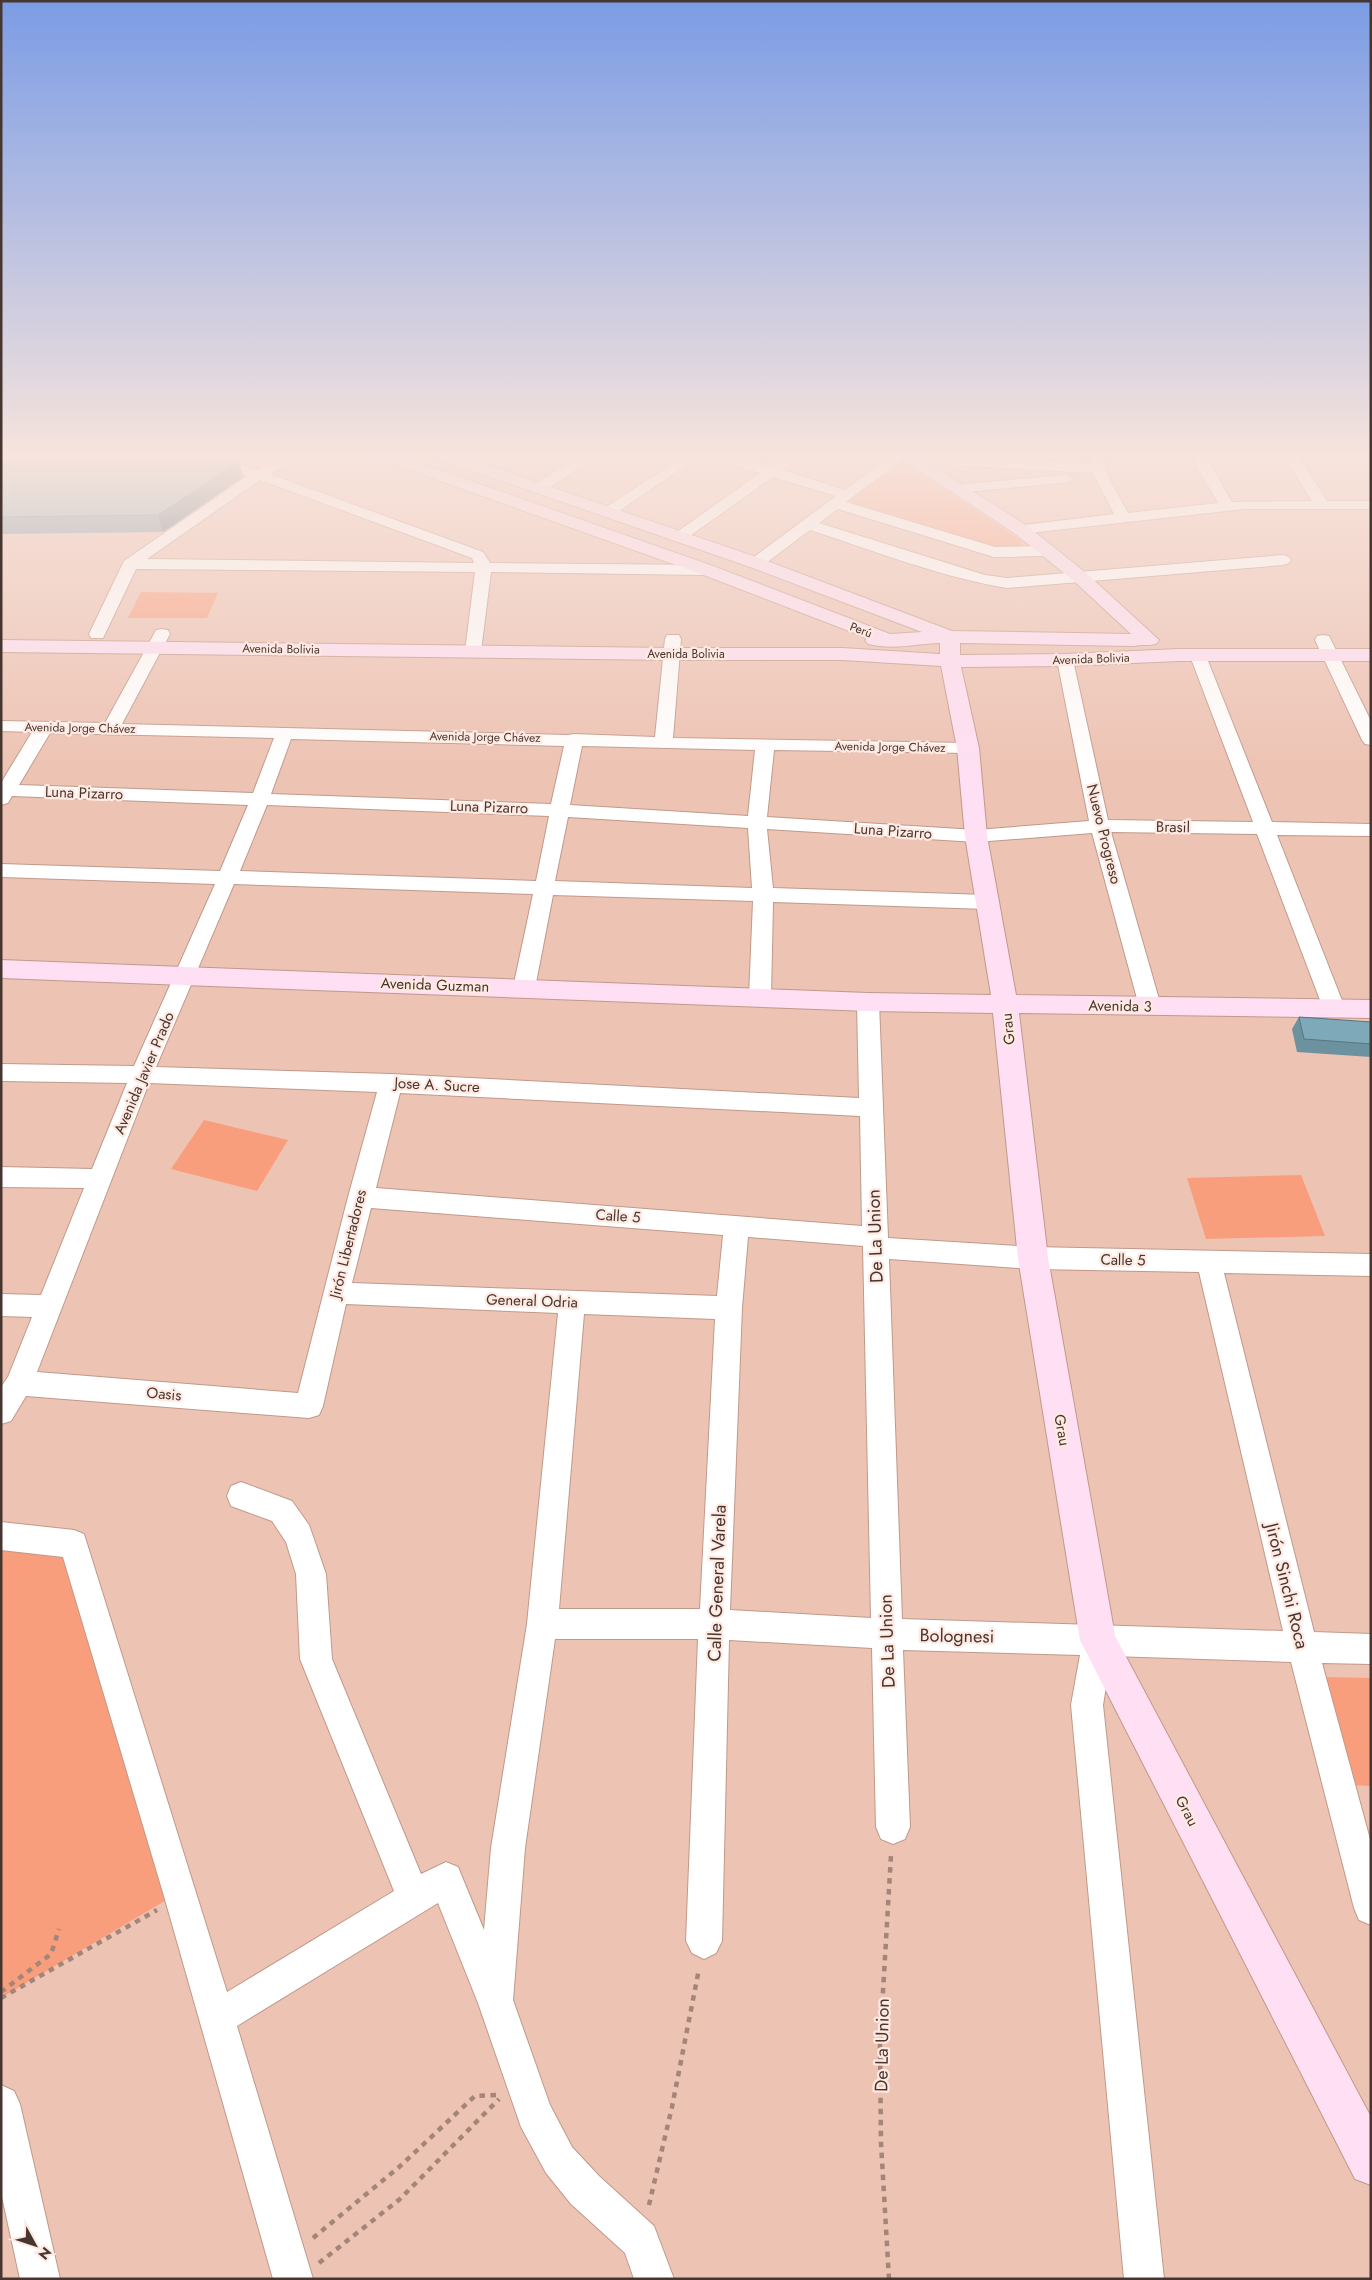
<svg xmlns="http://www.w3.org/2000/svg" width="1372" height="2280" font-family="Jost,sans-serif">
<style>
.green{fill:#f89e7c}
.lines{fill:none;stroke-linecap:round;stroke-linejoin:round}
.street-casing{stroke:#c1998a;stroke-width:2}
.secondary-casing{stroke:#c1998a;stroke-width:2}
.path{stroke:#a4857a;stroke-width:4.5;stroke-dasharray:5.5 5.5;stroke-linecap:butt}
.street{fill:#fff;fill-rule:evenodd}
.secondary{fill:#fedff3;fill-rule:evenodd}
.wall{fill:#6c919f}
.shaded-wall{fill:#587682}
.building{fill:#7da9b9;stroke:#587682}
.labels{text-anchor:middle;stroke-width:4.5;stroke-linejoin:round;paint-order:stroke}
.far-street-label{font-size:12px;fill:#473630;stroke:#ffe9e1}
.street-label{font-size:15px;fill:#473630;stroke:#ffe9e1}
.near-street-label{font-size:18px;fill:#473630;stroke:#ffe9e1}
</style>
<rect width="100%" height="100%" fill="#edc3b3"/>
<path class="green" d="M897,460h6l117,80 4,8 -31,3 -149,-49z
M141,592l77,1 -11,25h-79z
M204,1120l84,20 -31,51 -86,-22z
M1301,1175l24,61 -119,3 -19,-61z
M1,1546l61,5 106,348 -162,96 -5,-8z
M1324,1677l47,1v108l-24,-1z"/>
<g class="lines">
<g class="street-casing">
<path id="street" d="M186,454h20l51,16 30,-16h17l-2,3 -32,17 213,78 7,11 217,2 6,2 2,3 -2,3 -6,2 -216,-3 -10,79 -2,4h-12l-2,-4 10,-79 -339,-3 -31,65 -2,4h-12l-2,-4 35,-73 123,-85 -59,-19zM260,480l212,78 2,5 -327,-4z
M482,454h17l-21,14h-10l-2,-3z
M584,454h16l-56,37h-10l-2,-3 2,-3z
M687,454h16l-90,61h-10l-2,-3 2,-3z
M707,454h21l41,12 18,-12h16l-21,16 63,20 48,-36h16l-63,48 149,45 52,-1 5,2 3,3 -3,3 -5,2 -53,1 -156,-48 -19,14 166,52 22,3 276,-23 6,2 2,3 -2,3 -6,2 -276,23c-67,-11 -132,-37 -197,-58l-48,36h-12l-2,-3 2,-3 86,-64 -63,-19 -89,63h-10l-3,-3 3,-3 86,-61 -51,-16z
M1088,454l13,1 7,21 20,37 90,-10 -28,-49h14l28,48 80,-1 -29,-47h14l30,47h44v8h-127l-224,25 -5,-2 -3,-3 3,-3 99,-12 -21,-41 -180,-10 -7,-4 7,-4 177,9z
M1065,475l5,1 2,3 -2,3 -113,11 -7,-4 7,-4z
M162,629l6,1 2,4 -48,90 446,11 6,-1 81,3 10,-98 2,-4h12l2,4 -8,99 295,5 6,1 3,4 -3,4 -6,1 -194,-3 -7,67 209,13 113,-9 -32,-161 2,-4h12l2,4 35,160 145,2 -63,-166 2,-4h12l2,4 66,166 99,2v12l-94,-1 68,173 -3,6 -8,2 -8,-2 -3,-6 -66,-174 -146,-2 50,174 -3,6 -8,2 -8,-2 -3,-6 -47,-173 -116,9 -209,-13 6,59 214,7 7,2 3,5 -3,5 -7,2 -214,-7 -2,95 -3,5 -8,3 -8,-3 -3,-5 4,-96 -200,-6 -18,93 -3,5 -8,3 -8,-3 -3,-5 20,-94 -299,-10 -78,183 235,7 468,24 -2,-96 3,-6 8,-2 8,2 3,6 9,236 145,9 338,7v22l-147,-3 90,359 57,2v30l-49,-1 49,180v82l-12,-5 -5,-12 -63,-246 -180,-6 -8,49 61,574h-40l-53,-574 9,-50 -177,-5 7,177 -5,12 -12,5 -12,-5 -5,-12 -4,-179 -143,-8 -7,301 -6,12 -12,6 -12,-6 -6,-12 12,-302h-143l-30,209 -12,152 37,105 22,42 27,29 55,50 20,53h-40l-9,-26 -54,-49 -25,-31 -25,-46 -43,-124 -40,-100 -201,123 76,253h-40l-109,-383 -101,-339 -62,-7v-28l73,8 10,4 143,458 167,-101 -94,-232 -4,-85 -10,-32 -14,-21 -41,-15 -4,-10 4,-10 10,-4 51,19 17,24 17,49 6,85 89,215 25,-12 12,5 26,63 7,-82 36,-224 31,-311 -212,-9 -23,102 -4,9 -10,3 -283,-22 -15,25 -10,3v-37l7,-10 24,-60 -31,-1v-22l40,1 43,-107 -83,-1v-20l91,2 35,-86 -126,-2v-17l133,2 81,-182 -214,-7v-13l219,7 28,-66 -236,-9 -4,7 -7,2v-22l31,-51 -31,-1v-10l104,2 49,-89 2,-4zM50,733l224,5 -21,55 -234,-8zM291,739l273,7 -13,58 -280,-10zM582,746l173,4 -7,66 -178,-11zM267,805l282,11 -13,65 -296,-10zM568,817l180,11 4,60 -197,-7zM149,1083l228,9 -29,105 -50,196 -261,-21zM400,1093l460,23 2,110 -486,-38zM371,1208l352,27 -6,61 -365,-13zM748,1237l115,9 8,372 -141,-8 12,-302zM889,1259l144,10 166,3 84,359 -381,-12zM584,1314l131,5 -15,290h-141z
M1323,635l6,1 2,4 40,81v24l-6,-1 -3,-4 -47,-100 2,-4z
M1,2085l13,6 6,13 40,175h-40l-19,-87z"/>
</g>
<g class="secondary-casing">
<path id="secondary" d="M371,454h23l319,112 177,68 32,-2 -172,-65 -317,-110 -2,-3h23l308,105 190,72 179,3 -57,-53 -60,-48 -119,-79h19l112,71 60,48 73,67 -3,4c-9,2 -14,0 -22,2l-174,-3v12l105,-1 114,-5h192v12h-192l-114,5 -104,1 18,81 8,88 29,159 355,5v18l-352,-5 29,245 67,378 256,481v68l-16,-6 -275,-539 -62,-382 -25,-245 -125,-2 -867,-33v-18l867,33 123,2 -26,-159 -8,-88 -16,-82 -99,-6h-171l-670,-8v-12l670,8h171l98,6v-11c-24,1 -48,7 -72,1l-3,-4 2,-2 -166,-64 -328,-117z"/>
</g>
<path class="path" d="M1,1992l50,-38 8,-25
M1,1998l156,-88
M649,2205l23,-98 27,-138
M313,2238l85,-70 77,-72 23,-1
M319,2263l81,-64 99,-100
M889,2279l-8,-136 -1,-100 11,-188"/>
<use href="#street" class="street"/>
<use href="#secondary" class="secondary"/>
</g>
<path class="wall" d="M1,458l238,3 4,16 -80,55 -162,2z
M1299,1017l72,5v35l-74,-5 -5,-23z"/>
<path class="shaded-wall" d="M239,461l4,16 -80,55 -5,-17z"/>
<path class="building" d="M4,454h213l22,7 -81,54 -157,2v-59z
M1299,1017l72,5v22l-67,-5z"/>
<linearGradient id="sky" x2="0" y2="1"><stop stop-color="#7b9ce5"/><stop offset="0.59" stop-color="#f7e4dd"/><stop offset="1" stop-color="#f7e4dd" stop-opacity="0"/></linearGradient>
<rect width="1372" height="773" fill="url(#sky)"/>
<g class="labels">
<g class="far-street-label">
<text transform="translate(861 630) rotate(21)" y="4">Perú</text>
<text transform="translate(281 649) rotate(1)" y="4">Avenida Bolivia</text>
<text x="686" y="658">Avenida Bolivia</text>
<text transform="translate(1091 659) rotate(-2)" y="4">Avenida Bolivia</text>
<text transform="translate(80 728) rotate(1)" y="4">Avenida Jorge Chávez</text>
<text transform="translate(485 737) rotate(1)" y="4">Avenida Jorge Chávez</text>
<text transform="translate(890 747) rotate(1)" y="4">Avenida Jorge Chávez</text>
</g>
<g class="street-label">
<text transform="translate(84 793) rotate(2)" y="5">Luna Pizarro</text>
<text transform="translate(489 807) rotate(2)" y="5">Luna Pizarro</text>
<text transform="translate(1173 827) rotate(1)" y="5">Brasil</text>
<text transform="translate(893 831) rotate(4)" y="5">Luna Pizarro</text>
<text transform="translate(1104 834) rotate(76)" y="5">Nuevo Progreso</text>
<text transform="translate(435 985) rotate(2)" y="5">Avenida Guzman</text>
<text transform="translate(1120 1006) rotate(1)" y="5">Avenida 3</text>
<text transform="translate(1008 1029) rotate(-96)" y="5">Grau</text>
<text transform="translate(144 1073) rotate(-67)" y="5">Avenida Javier Prado</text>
<text transform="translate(437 1085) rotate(3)" y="5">Jose A. Sucre</text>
<text transform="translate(618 1216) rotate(4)" y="5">Calle 5</text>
<text transform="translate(348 1244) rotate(-76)" y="5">Jirón Libertadores</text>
<text transform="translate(1123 1260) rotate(1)" y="5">Calle 5</text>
<text transform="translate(532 1301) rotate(2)" y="5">General Odria</text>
<text transform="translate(164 1394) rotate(5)" y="5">Oasis</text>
<text transform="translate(1062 1430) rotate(80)" y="5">Grau</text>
<text transform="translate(1187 1811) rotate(62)" y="5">Grau</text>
</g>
<g class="near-street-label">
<text transform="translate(875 1236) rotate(-92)" y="6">De La Union</text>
<text transform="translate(717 1583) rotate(-88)" y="6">Calle General Varela</text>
<text transform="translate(1287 1586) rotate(76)" y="6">Jirón Sinchi Roca</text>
<text transform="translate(957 1636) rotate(1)" y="6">Bolognesi</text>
<text transform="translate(887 1641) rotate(-92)" y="6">De La Union</text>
<text transform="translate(882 2045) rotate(-89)" y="6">De La Union</text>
</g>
</g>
<rect width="1372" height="2280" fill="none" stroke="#473630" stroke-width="5"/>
<g transform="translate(35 2245) rotate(130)" stroke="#ffe9e1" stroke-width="4" paint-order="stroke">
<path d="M0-4L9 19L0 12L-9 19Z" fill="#473630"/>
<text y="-8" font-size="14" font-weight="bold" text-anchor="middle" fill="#473630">N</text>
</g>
</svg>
